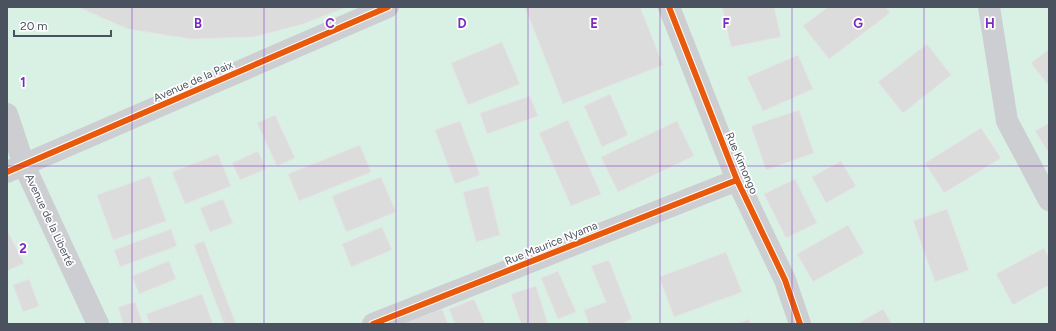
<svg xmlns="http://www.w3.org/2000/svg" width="1056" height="331" font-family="Figtree,sans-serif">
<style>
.green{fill:#d9f0e5}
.building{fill:#dcdcdd;stroke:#e4e5e6}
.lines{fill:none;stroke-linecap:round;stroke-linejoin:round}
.minor{stroke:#cdced1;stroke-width:22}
.cycleway-casing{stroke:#fff;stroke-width:8}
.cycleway{stroke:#e8590c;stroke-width:6}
.grid{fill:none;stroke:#7b2cbf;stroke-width:1;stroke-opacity:0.55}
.labels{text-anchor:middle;stroke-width:3.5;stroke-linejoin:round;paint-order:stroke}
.street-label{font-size:11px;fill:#4a525f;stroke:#fff}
.grid-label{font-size:13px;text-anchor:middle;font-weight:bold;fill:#7b2cbf;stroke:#fff;stroke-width:3.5;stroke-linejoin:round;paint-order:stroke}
</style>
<rect width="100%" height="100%" fill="#f3f3f3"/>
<path class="green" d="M7,7h1042v317h-1042z"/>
<path class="building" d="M78,7h269l-44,17 -49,13 -63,2 -63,-10z
M525,7h115l23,58 -100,39z
M722,7h52l7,30 -50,10z
M828,7h58l4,6 -61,46 -26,-33z
M502,42l18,42 -52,21 -17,-42z
M927,44l24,31 -48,38 -25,-31z
M1049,49v37l-18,-23z
M798,55l15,34 -50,22 -16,-34z
M610,94l18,41 -26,12 -18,-41z
M530,96l8,20 -51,18 -7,-21z
M799,110l15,43 -48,17 -15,-44z
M275,115l20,43 -18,8 -20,-43z
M568,120l33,74 -30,12 -32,-73z
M460,121l20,54 -25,9 -20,-54z
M677,121l17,35 -76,36 -17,-35z
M1049,123v30l-14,-22z
M981,128l20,30 -57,35 -19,-30z
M360,145l11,27 -72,29 -11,-27z
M258,151l8,18 -26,11 -8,-17z
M218,154l13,32 -46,18 -13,-32z
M841,161l15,25 -30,17 -14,-26z
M150,176l16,45 -53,19 -16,-45z
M381,177l15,35 -50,20 -14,-36z
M795,179l22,44 -31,15 -22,-44z
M488,186l12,49 -24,7 -13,-50z
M223,199l10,24 -23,9 -10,-24z
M947,209l22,61 -34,12 -22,-61z
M848,225l16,28 -51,29 -16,-28z
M382,227l10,23 -41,17 -9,-23z
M171,229l6,17 -57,21 -6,-17z
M7,230l17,33 -17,8z
M204,241l32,83h-12l-30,-79z
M1044,248l5,9v28l-36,20 -17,-31z
M726,252l16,40 -68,25 -15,-40z
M609,260l23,59 -11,5h-32l-5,-14 22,-8 -15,-36z
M169,261l7,18 -37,15 -7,-18z
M558,271l18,41 -18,7 -17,-41z
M29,279l10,27 -16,6 -10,-27z
M536,286l12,38h-27l-10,-30z
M202,294l11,30h-63l-4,-10z
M474,299l11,25h-30l-6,-15z
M135,302l8,22h-20l-5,-17z
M442,309l6,15h-46z
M883,309l9,15h-35z
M749,319l2,5h-16z"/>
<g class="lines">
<path class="minor" d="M669,7l68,173 48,100 15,44
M989,7l18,114 42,79
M7,114l17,51 74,159
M7,172l381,-165
M373,324l364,-144"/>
<g class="cycleway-casing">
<path id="cycleway" d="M669,7l68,173 48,100 15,44
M7,172l381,-165
M373,324l364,-144"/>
</g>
<use href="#cycleway" class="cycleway"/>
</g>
<path class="grid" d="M132,7v317M264,7v317M396,7v317M528,7v317M660,7v317M792,7v317M924,7v317M7,166h1042"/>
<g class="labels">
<g class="street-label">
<text transform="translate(193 81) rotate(-24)" y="4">Avenue de la Paix</text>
<text transform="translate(742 163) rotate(67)" y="4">Rue Kimongo</text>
<text transform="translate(50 220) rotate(65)" y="4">Avenue de la Liberté</text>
<text transform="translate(551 243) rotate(-22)" y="4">Rue Maurice Nyama</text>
</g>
</g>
<g class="grid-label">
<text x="198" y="28">B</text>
<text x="330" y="28">C</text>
<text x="462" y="28">D</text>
<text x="594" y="28">E</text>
<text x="726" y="28">F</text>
<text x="858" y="28">G</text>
<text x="990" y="28">H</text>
<text x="23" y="87">1</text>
<text x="23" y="253">2</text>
</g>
<rect width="1056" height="331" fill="none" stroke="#4a525f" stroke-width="16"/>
<path d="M14 30v6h97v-6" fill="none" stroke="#4a525f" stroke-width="2"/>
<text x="20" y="30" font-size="12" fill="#4a525f" stroke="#ffffff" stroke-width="3" paint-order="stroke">20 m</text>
</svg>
